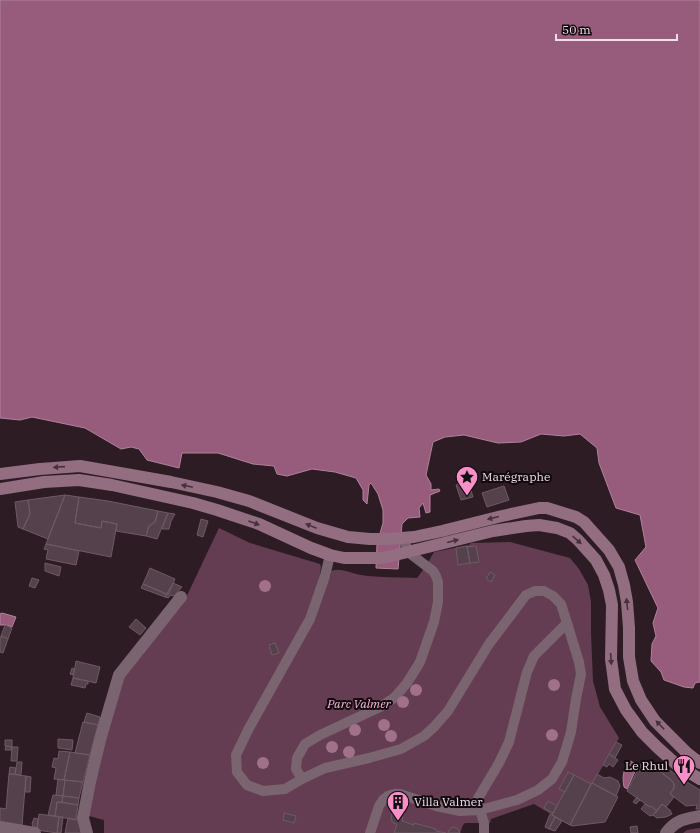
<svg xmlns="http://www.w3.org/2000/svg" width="700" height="833" font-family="'IBM Plex Serif',serif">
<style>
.green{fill:#643d52}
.water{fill:#975b7b;stroke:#b0839b}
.building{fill:#55414b;stroke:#6f5a64}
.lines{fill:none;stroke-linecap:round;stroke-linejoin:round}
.service{stroke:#7a646f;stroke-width:10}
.minor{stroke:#7a646f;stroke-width:12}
.secondary{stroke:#936d80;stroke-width:12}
.tree{fill:#a17189}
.oneway{fill:#45313b}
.labels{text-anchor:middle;stroke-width:4;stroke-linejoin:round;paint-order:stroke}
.poi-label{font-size:12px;fill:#ecdfe5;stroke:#11090d;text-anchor:start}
.park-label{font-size:12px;font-style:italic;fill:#ffb7db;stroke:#11090d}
</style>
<rect width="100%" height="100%" fill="#2e1c25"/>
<path class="green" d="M219,528l31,15 70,21 1,3 -1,7 10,4 1,-7c10,-4 21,3 30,4 19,3 38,2 56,3l9,-12 8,-14 35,-7 2,-2 39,-1 60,16 9,11 9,16 3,17v31l2,48 7,26 19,31 -50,87 -35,-21 -43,15 -1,4h-25l-2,2 -3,8h-356v-13l-15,-4 14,-71 21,-69 59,-72z
M700,828v5h-17l4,-3z"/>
<path class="water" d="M0,0h700v682l-5,1 -2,5 -9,-1 -20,-7 -3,-8 -10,-11 1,-17 4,-8 -3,-13 5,-15 -23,-48 11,-13 -6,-32 -24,-7 -17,-45 -2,-15 -17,-14 -16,2 -23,-2 -20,8 -23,1 -34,-8 -19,2 -12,5 -7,33 5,9v6l8,-1 1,2 -10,4v17l-4,1 -3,-10 -4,5 1,9 -12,1 -6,6 -4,45 -22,-1 1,-24 6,-21v-13l-5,-16 -7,-11 -2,2 -2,19 -4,-4v-10l-7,-12 -21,-6 -23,-3 -25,7 -10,-2 -3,-8 -21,-2 -35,-11h-36l-3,15 -32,-8 -8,-11 -8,-2 -10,2 -36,-21 -53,-11 -12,3 -20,-2z
M2,613l14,4 -4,10 -6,-2h-6v-11z
M630,761l8,4 -11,24 -3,-2c-2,-12 -1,-16 6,-26z"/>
<path class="building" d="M468,480l5,17 -12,3 -5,-15z
M504,486l5,14 -22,7 -5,-14z
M65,495l-17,44 -25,-10 7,-15 -2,-14z
M65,495l14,2 -4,26 26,5 1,-7 15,3 -6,33 -65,-13z
M79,497l29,4 50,10 -3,11 -6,4 -3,10 -30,-5 1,-7 -15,-3 -1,7 -26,-5z
M28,500l2,14 -7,15 -5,-2 -3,-25z
M158,511l10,2 -11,26 -11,-3 3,-10 6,-4z
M168,513l7,1 -4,7 -2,8h-7z
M201,519l7,2 -5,16 -6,-2z
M46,544l33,7 -3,14 -30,-6 2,-9 -4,-1z
M467,546l3,17 -12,2 -2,-17z
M476,546l3,16 -9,1 -3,-16z
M45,563l16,4 -2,9 -14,-5z
M150,568l25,11 -7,16 -25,-11z
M490,572l5,3 -4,7 -5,-3z
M32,578l7,2 -4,8 -6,-2z
M173,583l9,4 -8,9 -3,-1 -3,3 -3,-1z
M143,584l24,10 -2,3 -24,-9z
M136,619l10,9 -6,7 -11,-8z
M5,625l7,3 -4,11 -7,-3z
M1,636l7,3 -5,14 -3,-1v-12z
M275,643l4,10 -7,2 -3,-10z
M76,661l24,6 -4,16 -23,-5z
M72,668l2,1 -1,6 -3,-1z
M73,678l15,3v3h-2l-1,4 -14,-3z
M87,713l13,4 -2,8 -14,-3z
M83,722l15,3 -8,30 -15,-2z
M58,739l15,1 -1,10 -14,-2z
M5,740h7v7l-7,-1z
M616,742l6,3 -7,13 -6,-4z
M6,746l6,1v3h-7z
M12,747h6l-1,14h-6z
M59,751l11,1 -6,28 -10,-1 2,-11 -4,-1 2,-9 4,1z
M70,752l20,3 -7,27 -19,-2z
M609,754l9,6 -5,7 -4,-3 -2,3 -4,-2z
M643,760l11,10 2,-2 16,13 2,3v4l-4,6 4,3 -8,10 -4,-3 -5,7 -6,-5 -1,1 -23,-16z
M17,762h5l-1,13 -6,-1z
M660,763l22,16 18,11v19h-4l1,-4 -11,1 -16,-12 4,-6v-4l-2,-3 -16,-13z
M10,767l6,1 -1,6h-6z
M568,772l6,3 -9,17 -6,-3z
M9,774l17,2 -4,49 -22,-1v-16l6,1z
M597,774l7,4 6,-1 8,4 2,5 -4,10 -24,-13z
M574,775l17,9 -21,41 -18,-10z
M26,776l5,1 -1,15h-5z
M58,779l7,1 -2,16 -7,-1z
M65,780l18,2 -4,16 -16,-2z
M592,783l26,14 -13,25 -33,4 -2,-1z
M53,795l10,1 -1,6h-5l-2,14 -7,-1z
M63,796l16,2 -1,7 -16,-3z
M637,797l3,3 -4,4 -3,-2z
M548,801l9,5 -4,7 -9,-5z
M57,802l21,3 -2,15 -21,-4z
M645,804l5,3 1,-1 6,5 -4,4 -3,1 -9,-7z
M662,804l8,6 2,4 -6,3 -9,1 -4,-3z
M284,813l12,3 -2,7 -11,-3z
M395,813l5,1 3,4 -1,3 12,4v-2l22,6v2l10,2h-52l3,-9 -4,-1 -2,-4 1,-5z
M39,814l20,3 -2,16 -20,-3z
M550,814l5,3 -6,12 -4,-2z
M59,817h4l-2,16h-4z
M555,817l7,4 -7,10 -6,-2z
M34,818l4,1 -1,11h-3l-2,-6z
M68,818l11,2 2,13h-16z
M637,826l1,7h-7l-1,-6z
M453,827l5,2 2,4h-12l1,-3z"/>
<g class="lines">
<path class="service" d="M302,779l-17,10 -22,2 -16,-6 -10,-13 -1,-17 12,-25 62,-111 15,-43 5,-21
M370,833l9,-27 4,-6 5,-4 6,-2h6l36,12 24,5 20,-1 -3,-10 22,-37 10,-21 18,-70 7,-16 33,-33 -6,-19 -8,-8 -9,-5h-9l-9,4 -37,49 -41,67 -14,16 -10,9 -23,13 -32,9 -44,10 -23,11 -6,-10 1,-11 8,-14 15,-9 60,-28 14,-9 13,-15 13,-21 14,-40 4,-20v-20l-2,-6 -3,-5 -25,-19 -4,-14
M484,833v-10l-4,-13 37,-10 21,-10 14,-11 10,-17 9,-30 5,-33 5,-25 -2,-12 -12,-39"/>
<path class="minor" d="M0,827l35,6
M87,833l-4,-15 7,-36 10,-42 19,-65 62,-78
M666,833c10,-13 18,-14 34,-17"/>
<path class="secondary" d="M0,474l40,-5 40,-3 91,16 46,10 32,9 68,27 31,9 22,2h18l26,-2 28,-6 60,-15 37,-8h8l29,9 8,5 25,28 10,17 5,18 3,17 2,26v29l4,24 8,19 14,21 32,32 13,10
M0,489l44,-7 35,-2 33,5 81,18 24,7 42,14 52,24 19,7 14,3h39l110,-27 33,-5 13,-1 18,3 13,5 8,7 18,20 8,15 5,15 3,15 -1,54 4,30 11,21 16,22 15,15 20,18 23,14"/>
</g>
<g class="tree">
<circle cx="265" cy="586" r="6"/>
<circle cx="554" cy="685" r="6"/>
<circle cx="416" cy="690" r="6"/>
<circle cx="403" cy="702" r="6"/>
<circle cx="384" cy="725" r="6"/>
<circle cx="355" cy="730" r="6"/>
<circle cx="552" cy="735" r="6"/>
<circle cx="391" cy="736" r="6"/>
<circle cx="332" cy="747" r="6"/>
<circle cx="349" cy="752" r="6"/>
<circle cx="263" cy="763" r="6"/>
</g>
<defs><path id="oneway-solid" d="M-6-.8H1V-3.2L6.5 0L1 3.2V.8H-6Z"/></defs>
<g class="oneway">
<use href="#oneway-solid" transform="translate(59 467) rotate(176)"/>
<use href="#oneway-solid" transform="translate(187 486) rotate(-168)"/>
<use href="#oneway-solid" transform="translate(493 518) rotate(166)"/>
<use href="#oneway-solid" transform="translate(254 523) rotate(20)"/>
<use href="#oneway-solid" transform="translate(311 526) rotate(-158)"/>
<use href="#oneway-solid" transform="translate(577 540) rotate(42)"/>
<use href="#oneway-solid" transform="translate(453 541) rotate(-14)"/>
<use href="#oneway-solid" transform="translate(627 604) rotate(-96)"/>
<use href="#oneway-solid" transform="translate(611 659) rotate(86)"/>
<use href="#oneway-solid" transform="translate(660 725) rotate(-134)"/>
</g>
<defs>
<g id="sight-pin" transform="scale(1.15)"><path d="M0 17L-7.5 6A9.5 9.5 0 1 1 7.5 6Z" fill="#f98fc8" stroke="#11090d"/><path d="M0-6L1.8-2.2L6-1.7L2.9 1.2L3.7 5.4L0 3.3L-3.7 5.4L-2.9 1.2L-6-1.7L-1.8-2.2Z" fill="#111"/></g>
<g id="restaurant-pin" transform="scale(1.15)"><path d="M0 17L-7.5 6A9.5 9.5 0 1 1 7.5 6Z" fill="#f98fc8" stroke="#11090d"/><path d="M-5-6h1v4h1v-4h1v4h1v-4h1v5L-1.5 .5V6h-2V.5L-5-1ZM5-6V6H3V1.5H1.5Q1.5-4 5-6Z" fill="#111"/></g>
<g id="building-pin" transform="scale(1.15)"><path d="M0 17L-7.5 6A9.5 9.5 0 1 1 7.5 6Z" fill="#f98fc8" stroke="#11090d"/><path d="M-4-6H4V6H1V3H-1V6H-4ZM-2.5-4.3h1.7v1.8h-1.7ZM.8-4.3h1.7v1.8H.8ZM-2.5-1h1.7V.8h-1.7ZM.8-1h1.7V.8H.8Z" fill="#111"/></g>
</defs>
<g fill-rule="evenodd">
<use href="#sight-pin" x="467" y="477"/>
<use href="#restaurant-pin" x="684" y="766"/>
<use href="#building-pin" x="398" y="802"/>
</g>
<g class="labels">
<g class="poi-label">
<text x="482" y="481">Marégraphe</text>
<text x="668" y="770" text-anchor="end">Le Rhul</text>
<text x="414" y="806">Villa Valmer</text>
</g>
<g class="park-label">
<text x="359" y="708">Parc Valmer</text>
</g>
</g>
<path d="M556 34v6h121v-6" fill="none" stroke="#ecdfe5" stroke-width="2"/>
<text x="562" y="34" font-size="12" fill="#ecdfe5" stroke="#11090d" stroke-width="3" paint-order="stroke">50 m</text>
</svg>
